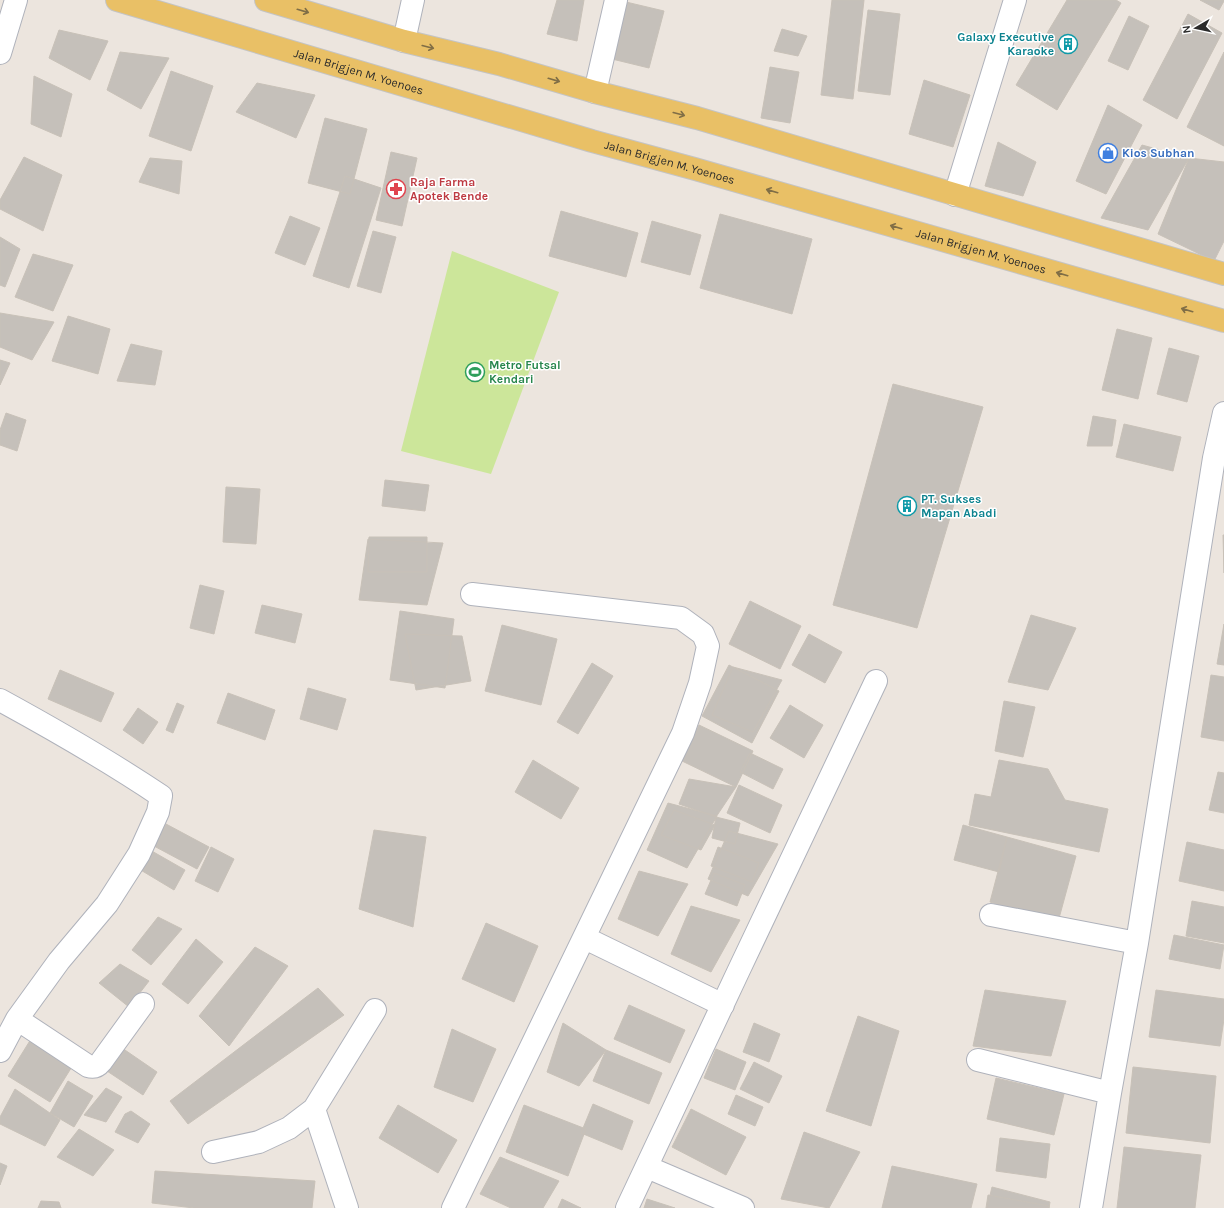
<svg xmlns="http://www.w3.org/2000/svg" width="1224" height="1208" font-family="Karla,sans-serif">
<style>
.pitch{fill:#cce69a}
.building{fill:#c5c0ba;stroke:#c8c1b8}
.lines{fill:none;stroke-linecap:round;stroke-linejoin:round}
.minor-casing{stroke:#afb2bb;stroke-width:24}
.major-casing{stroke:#c4c4c4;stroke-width:24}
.minor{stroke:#fff;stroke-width:22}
.major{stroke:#e9c066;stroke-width:22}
.oneway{stroke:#806e46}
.labels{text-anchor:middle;stroke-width:3;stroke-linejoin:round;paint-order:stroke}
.culture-label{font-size:12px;font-weight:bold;fill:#0d838f;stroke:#fff;text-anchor:end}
.street-label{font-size:12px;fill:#2b2b2b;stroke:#fff}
.shop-label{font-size:12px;font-weight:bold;fill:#366cbe;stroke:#fff;text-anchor:start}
.health-label{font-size:12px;font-weight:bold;fill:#be3a42;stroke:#fff;text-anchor:start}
.leisure-label{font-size:12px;font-weight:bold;fill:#27864d;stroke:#fff;text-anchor:start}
</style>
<rect width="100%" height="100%" fill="#ece5de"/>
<path class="pitch" d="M452,251l107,41 -68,182 -90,-23z"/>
<path class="building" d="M557,0h27l-7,41 -30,-7z
M832,0h32l-11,99 -32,-4z
M1067,0h49l5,3 -64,107 -41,-25z
M1200,0h24v1l-5,9z
M626,2l38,9 -15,57 -37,-9z
M868,10l32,4 -10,81 -32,-4z
M1188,14l34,19 -45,86 -34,-19z
M1129,16l20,10 -21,44 -20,-9z
M782,29l25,7 -9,20 -24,-5z
M59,30l49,11 -18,39 -41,-22z
M120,52l49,6 -28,51 -34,-19z
M1224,52v94l-37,-19z
M770,67l29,5 -9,51 -29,-5z
M171,71l42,15 -22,65 -42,-15z
M34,76l38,18 -11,43 -30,-13z
M924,80l46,15 -17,52 -44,-13z
M257,83l58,12 -19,43 -60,-26z
M1108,105l34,20 -36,69 -30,-13z
M325,118l42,11 -17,65 -42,-11z
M998,142l38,20 -13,34 -38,-10z
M1142,145l47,13 -41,72 -47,-12z
M391,152l26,6 -15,68 -26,-6z
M24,157l38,18 -19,56 -43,-22v-9z
M150,158l32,3 -3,33 -40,-12z
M1189,158l35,4v79l-10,20 -56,-27z
M345,176l36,12 -32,100 -36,-12z
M561,211l77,22 -12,44 -77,-21z
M720,214l92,25 -20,75 -92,-26z
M290,216l30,12 -15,37 -30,-12z
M652,221l49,14 -11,40 -49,-13z
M373,231l23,6 -15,56 -24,-7z
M0,237l20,12 -15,38 -5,-2z
M33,254l40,11 -20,46 -38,-14z
M0,313l54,9 -22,38 -32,-13z
M68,316l42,13 -12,45 -46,-13z
M1117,329l35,9 -14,61 -36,-9z
M131,344l31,7 -7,34 -38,-4z
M1169,348l30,8 -12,46 -30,-8z
M0,360l10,3 -10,22z
M893,384l90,23 -66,221 -84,-23z
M6,413l20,7 -9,31 -17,-6v-15z
M1093,416l23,4 -4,26h-25z
M1124,424l57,13 -8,34 -57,-14z
M385,480l44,5 -4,26 -43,-5z
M226,487l34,2 -4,55 -33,-2z
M1223,535h1v38z
M369,537h58v35h-59z
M368,539l75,4 -16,62 -68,-5z
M200,585l24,6 -10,43 -24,-6z
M750,601l51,25 -21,43 -51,-25z
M262,605l40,9 -7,29 -40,-10z
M400,611l54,8 -9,69 -55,-8z
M1031,615l45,13 -28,62 -40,-8z
M1224,624v41l-7,-1z
M502,625l55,14 -16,66 -56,-14z
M405,634l57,2 9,45 -55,9z
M809,634l33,18 -17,31 -33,-18z
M592,663l21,13 -35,58 -21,-12z
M729,665l50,26 -27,52 -50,-27z
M733,667l49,13 -29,52 -41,-17z
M60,670l54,23 -13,29 -53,-23z
M1211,675l13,2v64l-23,-4z
M308,688l38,11 -9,31 -37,-11z
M228,693l47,17 -10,30 -48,-17z
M1004,701l31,6 -12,50 -28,-6z
M177,703l7,3 -11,27 -7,-3z
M790,705l33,20 -19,33 -34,-20z
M138,708l20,14 -15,22 -20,-14z
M699,725l54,26 -17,36 -54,-26z
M750,753l33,16 -10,20 -33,-17z
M533,760l46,28 -18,31 -46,-27z
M999,760l49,9 17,31 43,9 -9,43 -130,-27 6,-31 16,3z
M1218,772l6,1v40l-15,-3z
M689,779l47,8 -20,30 -37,-13z
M739,785l43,20 -12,28 -43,-20z
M668,803l49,13 -30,52 -40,-18z
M674,810l41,15 -14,25 -40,-15z
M716,817l24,6 -5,21 -23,-6z
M166,824l43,23 -12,22 -43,-23z
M963,825l44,12 -8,35 -45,-12z
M374,830l52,7 -13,90 -54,-18z
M729,831l49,13 -30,52 -40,-17z
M1007,837l69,19 -18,66 -68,-20z
M1187,842l37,8v41l-45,-10z
M211,847l23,12 -16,33 -23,-11z
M718,847l41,16 -7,19 -41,-16z
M150,850l35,20 -11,20 -35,-21z
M639,871l49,13 -30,52 -40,-17z
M714,873l31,12 -8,21 -32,-12z
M1192,901l32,6v36l-38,-7z
M691,906l49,14 -29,52 -40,-18z
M158,917l24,12 -31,36 -19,-15z
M486,923l52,23 -24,56 -52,-23z
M1174,935l50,10 -4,24 -51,-10z
M196,939l27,23 -35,42 -26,-20z
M255,947l33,19 -59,80 -30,-30z
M120,964l29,17 -20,26 -30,-24z
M318,988l26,27 -156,109 -18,-23z
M985,990l81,11 -15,55 -78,-10z
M1156,990l68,9v20l-4,27 -71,-9z
M629,1005l56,25 -15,33 -56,-24z
M858,1016l41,15 -28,95 -45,-15z
M563,1023l43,27 -27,36 -32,-14z
M754,1023l26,11 -11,28 -26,-10z
M452,1029l44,20 -23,53 -39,-15z
M31,1039l42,26 -23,37 -42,-26z
M122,1048l35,24 -14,23 -36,-24z
M716,1049l30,13 -11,28 -31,-12z
M606,1050l56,23 -13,31 -56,-23z
M754,1062l28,14 -13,27 -29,-14z
M1133,1067l83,9 -6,67 -84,-10z
M996,1078l68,16 -10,41 -67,-16z
M68,1081l25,15 -19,31 -24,-14z
M106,1088l16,9 -16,25 -22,-7z
M15,1089l45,31 -15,26 -45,-22v-7z
M736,1095l27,12 -8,19 -27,-12z
M593,1104l40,17 -11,29 -41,-17z
M398,1105l59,35 -19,33 -59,-35z
M524,1105l62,24 -18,47 -62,-24z
M691,1109l55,28 -20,38 -54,-28z
M131,1111l19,13 -12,19 -23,-11 10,-18z
M79,1129l35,21 -21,26 -36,-19z
M804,1132l56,20 -31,56 -48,-9z
M1000,1138l50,6 -4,34 -50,-7z
M1124,1147l77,8 -6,53h-78z
M500,1157l59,24 -16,27h-32l-31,-14z
M0,1163l7,3 -7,19z
M892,1166l85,18 -6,24h-89z
M155,1171l160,10 -3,27h-118l-42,-5z
M992,1187l58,15 -1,6h-62z
M988,1195l61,11v2h-63z
M562,1199l19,9h-23z
M647,1199l28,9h-31z
M41,1201l18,1 2,6h-23z"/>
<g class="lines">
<g class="minor-casing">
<path id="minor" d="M404,41l9,-41
M0,53l16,-53
M595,92l21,-92
M955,195l60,-195
M0,700c55,30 109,61 161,96l-3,16 -19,42 -32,50 -48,57 -42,58 -17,32
M991,915l146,28
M585,938l138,67
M17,1019l71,47c6,2 9,1 13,-4l42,-58
M978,1060l132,33
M213,1152l46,-10 30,-14 25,-19
M647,1167l96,41
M347,1208l-33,-99 61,-99
M453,1208l230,-475 17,-50 8,-37 -5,-12 -22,-16 -209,-24
M627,1208l111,-236 138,-291
M1091,1208l19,-115 27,-150 77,-485 10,-45"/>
</g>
<g class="major-casing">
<g id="major">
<path id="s1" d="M117,0l475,141 103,28 529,152"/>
<path d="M266,0l138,41 95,23 96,28 102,26 527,156"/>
</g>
</g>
<use href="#minor" class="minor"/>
<use href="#major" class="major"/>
</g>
<defs><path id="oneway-shaft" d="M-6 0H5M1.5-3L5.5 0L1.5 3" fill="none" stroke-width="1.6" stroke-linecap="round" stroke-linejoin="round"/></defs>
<g class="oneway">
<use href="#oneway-shaft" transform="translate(303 11) rotate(16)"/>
<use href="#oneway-shaft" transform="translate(428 47) rotate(14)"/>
<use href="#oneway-shaft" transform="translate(554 80) rotate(16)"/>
<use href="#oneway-shaft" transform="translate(679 114) rotate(15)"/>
<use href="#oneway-shaft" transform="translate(772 191) rotate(-164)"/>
<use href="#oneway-shaft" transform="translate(896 227) rotate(-164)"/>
<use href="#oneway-shaft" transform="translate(1062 274) rotate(-164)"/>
<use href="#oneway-shaft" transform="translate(1187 310) rotate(-164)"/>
</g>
<defs>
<g id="building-ring" transform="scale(1)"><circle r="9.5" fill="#fff" stroke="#0f9aa8" stroke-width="1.5"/><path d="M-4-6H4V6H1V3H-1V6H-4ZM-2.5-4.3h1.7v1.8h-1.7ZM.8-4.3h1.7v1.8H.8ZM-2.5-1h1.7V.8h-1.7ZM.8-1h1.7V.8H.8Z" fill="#0f9aa8"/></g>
<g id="shop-ring" transform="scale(1)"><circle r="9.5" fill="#fff" stroke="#3f7fe0" stroke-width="1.5"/><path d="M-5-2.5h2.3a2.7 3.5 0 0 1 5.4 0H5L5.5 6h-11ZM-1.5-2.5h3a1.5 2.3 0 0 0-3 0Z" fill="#3f7fe0"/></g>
<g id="pharmacy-ring" transform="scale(1)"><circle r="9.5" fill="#fff" stroke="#e0444e" stroke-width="1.5"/><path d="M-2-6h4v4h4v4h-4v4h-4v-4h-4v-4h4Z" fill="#e0444e"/></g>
<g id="stadium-ring" transform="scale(1)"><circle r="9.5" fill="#fff" stroke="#2e9e5b" stroke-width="1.5"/><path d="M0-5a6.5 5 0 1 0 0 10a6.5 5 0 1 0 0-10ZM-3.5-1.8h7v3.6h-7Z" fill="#2e9e5b"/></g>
</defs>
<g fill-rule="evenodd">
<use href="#building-ring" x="1068" y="44"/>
<use href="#shop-ring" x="1108" y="153"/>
<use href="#pharmacy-ring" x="396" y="189"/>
<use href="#stadium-ring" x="475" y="372"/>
<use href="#building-ring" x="907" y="506"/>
</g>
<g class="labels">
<g class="culture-label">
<text x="1054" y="41">Galaxy Executive<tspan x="1054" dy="14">Karaoke</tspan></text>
<text x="921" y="503" text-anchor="start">PT. Sukses<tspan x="921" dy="14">Mapan Abadi</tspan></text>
</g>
<g class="street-label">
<text dy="4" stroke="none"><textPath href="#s1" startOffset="252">Jalan Brigjen M. Yoenoes</textPath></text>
<text dy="4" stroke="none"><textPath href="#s1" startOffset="576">Jalan Brigjen M. Yoenoes</textPath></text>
<text dy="4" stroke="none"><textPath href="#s1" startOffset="900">Jalan Brigjen M. Yoenoes</textPath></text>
</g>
<g class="shop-label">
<text x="1122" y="157">Kios Subhan</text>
</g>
<g class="health-label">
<text x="410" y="186">Raja Farma<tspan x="410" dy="14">Apotek Bende</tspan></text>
</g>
<g class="leisure-label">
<text x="489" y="369">Metro Futsal<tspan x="489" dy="14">Kendari</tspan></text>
</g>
</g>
<g transform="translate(1196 28) rotate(261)" stroke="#ffffff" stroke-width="3" paint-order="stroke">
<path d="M0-3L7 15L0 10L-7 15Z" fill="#2b2b2b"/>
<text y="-6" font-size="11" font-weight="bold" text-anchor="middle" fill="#2b2b2b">N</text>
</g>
</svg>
